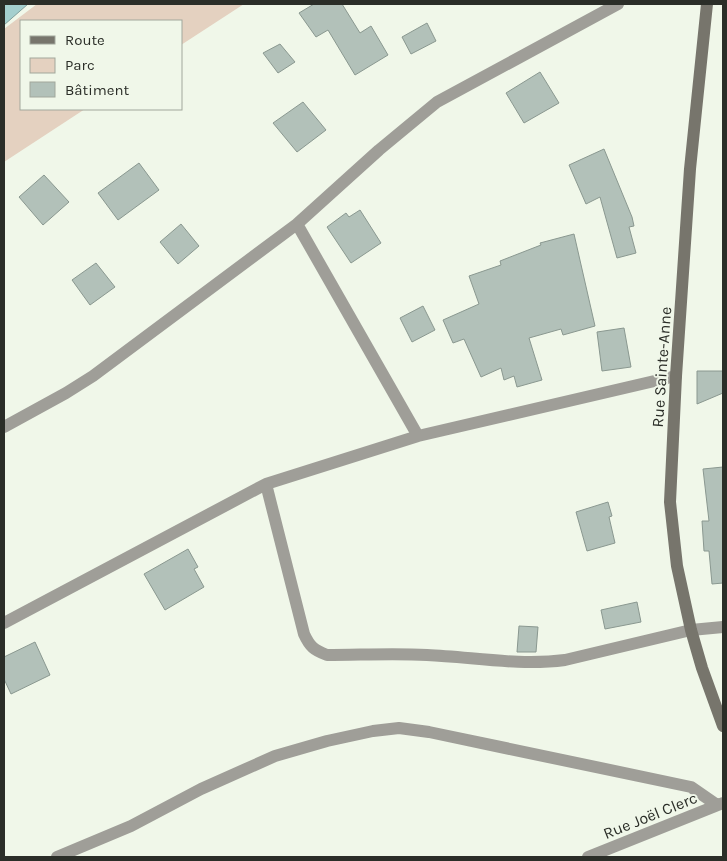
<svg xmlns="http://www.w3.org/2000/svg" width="727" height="861" font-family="Karla,sans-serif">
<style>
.green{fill:#e4d1c0}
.water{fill:#a4cfce;stroke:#809f9c}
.building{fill:#b2c1b9;stroke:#8a9890}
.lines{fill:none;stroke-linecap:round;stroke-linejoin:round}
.street{stroke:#9f9e98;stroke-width:12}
.secondary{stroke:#77756c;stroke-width:12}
.labels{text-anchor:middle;stroke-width:4;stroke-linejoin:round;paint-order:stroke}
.street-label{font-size:16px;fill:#2b2e28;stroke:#f0f7e9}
</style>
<rect width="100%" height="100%" fill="#f0f7e9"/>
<path class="green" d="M37,4h207l-63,41v-24h-160v88h64l-81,53v-133z"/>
<path class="water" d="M4,4h24l-24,21z"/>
<path class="building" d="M314,4h28l18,29 11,-7 17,29 -33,20 -27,-45 -12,7 -17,-24z
M427,23l9,18 -25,13 -9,-17z
M280,44l15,18 -17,11 -15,-20z
M540,72l19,31 -35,20 -18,-30z
M303,102l23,28 -29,22 -24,-29z
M604,149l28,68 2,9 -5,1 7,26 -19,5 -17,-61 -14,7 -17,-39z
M139,163l20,27 -41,30 -20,-27z
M44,175l25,27 -26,23 -24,-28z
M360,210l21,33 -30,20 -24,-36 19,-14 3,4z
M181,224l18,22 -21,18 -18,-22z
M574,234l21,92 -32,9 -2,-6 -32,9 13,42 -25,7 -3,-11 -10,4 -3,-12 -20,9 -17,-38 -11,4 -10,-23 36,-16 -10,-28 32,-11 -1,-4 41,-16 -1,-2z
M96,263l19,24 -25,18 -18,-25z
M423,306l12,24 -23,12 -12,-24z
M624,328l7,39 -29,4 -5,-39z
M697,371h26v22l-26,11z
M723,467v116l-11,1 -3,-33h-5l-2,-30h7l-6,-52z
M608,502l4,14 -3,1 6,26 -28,8 -11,-39z
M188,549l10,18 -4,2 10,18 -39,23 -21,-36z
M637,602l4,20 -36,7 -4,-19z
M519,626l19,1 -2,25h-19z
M35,642l15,33 -39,19 -7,-15v-22z"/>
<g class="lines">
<path class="street" d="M297,224l121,212
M4,427l62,-34 27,-17 204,-152 82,-74 58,-48 181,-98
M266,484l38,150c6,13 10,16 23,21 33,0 67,-2 100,0 46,2 92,11 138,5l126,-30 32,-3
M4,623l262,-139 152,-48 258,-60
M57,857l74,-31 70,-37 74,-33 52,-15 46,-10 26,-3 30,4 262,55 26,18
M588,857l135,-54"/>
<path class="secondary" d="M707,4l-17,165 -14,207 -6,126 7,64 14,64 11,38 21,58"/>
</g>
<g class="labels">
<g class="street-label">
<text transform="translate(661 367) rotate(-86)" y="6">Rue Sainte-Anne</text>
<text transform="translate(650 815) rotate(-22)" y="6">Rue Joël Clerc</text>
</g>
</g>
<rect width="727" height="861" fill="none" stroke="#2b2e28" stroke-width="10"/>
<rect x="20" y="20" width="162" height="90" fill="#f0f7e9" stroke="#a1a79c"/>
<rect x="30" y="36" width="25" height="8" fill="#77756c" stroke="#a1a79c"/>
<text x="65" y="45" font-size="15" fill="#2b2e28">Route</text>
<rect x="30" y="58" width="25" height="15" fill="#e4d1c0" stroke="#a1a79c"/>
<text x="65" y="70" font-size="15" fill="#2b2e28">Parc</text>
<rect x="30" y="82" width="25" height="15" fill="#b2c1b9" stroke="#a1a79c"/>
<text x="65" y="95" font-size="15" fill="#2b2e28">Bâtiment</text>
</svg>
